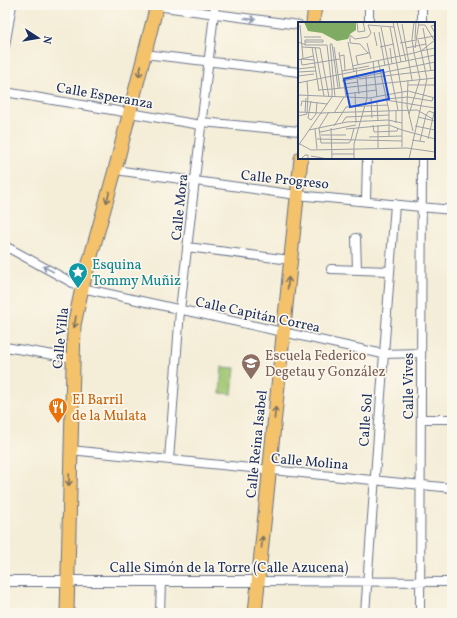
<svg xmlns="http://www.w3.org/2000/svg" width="457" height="618" font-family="Vollkorn,serif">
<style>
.green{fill:#a0c671;stroke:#5e7a68}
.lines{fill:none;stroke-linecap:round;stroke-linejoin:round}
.minor-casing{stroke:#677288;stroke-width:10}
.tertiary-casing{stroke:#677288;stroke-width:12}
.primary-casing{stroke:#677288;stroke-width:15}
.minor{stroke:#fff;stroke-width:8}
.tertiary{stroke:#fff;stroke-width:10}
.primary{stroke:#f3c26a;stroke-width:13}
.oneway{stroke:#8d97ae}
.oneway2{stroke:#7c7163}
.labels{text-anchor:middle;stroke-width:3.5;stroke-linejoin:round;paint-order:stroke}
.street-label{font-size:14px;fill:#1b2f5e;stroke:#fbf7ec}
.culture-label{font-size:14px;fill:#0d838f;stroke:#fbf7ec;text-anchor:start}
.education-label{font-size:14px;fill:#785e54;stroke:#fbf7ec;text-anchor:start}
.food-label{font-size:14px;fill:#c56008;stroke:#fbf7ec;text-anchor:start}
.inset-road{fill:none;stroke:#9da1a7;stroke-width:1}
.view{fill:#1d4ed8;fill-opacity:0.15;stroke:#1d4ed8;stroke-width:2}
.inset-edge{fill:none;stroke:#1b2f5e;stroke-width:2}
</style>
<rect width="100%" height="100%" fill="#fbf7ec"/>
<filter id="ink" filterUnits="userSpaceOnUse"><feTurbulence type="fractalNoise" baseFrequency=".025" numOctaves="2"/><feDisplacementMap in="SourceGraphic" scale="8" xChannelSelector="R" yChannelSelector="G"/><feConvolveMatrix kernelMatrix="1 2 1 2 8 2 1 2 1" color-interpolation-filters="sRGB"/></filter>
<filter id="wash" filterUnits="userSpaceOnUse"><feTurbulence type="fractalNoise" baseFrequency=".012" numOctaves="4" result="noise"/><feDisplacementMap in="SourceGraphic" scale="16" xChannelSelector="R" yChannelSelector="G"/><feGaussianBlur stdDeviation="0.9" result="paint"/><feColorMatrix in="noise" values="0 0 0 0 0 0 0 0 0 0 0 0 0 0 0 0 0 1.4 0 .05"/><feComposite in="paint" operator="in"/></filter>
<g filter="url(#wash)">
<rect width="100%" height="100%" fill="#f4edd7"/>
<path class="green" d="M222,367l13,1 -3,26 -12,-1z"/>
</g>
<g filter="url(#ink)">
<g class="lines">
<g class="minor-casing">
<path id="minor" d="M422,5v18
M156,6l143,19
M369,23v-18
M5,46l7,-41
M144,54l155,18
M5,92l196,33
M202,122l97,9
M115,170l182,25 155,15
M366,200l1,-42
M356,238l1,31
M5,246l77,42 301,66 37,-1
M187,247l103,13
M331,269l58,2
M5,347l67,11
M421,419h31
M70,450l382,38
M169,460l11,-150 35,-305
M258,581l194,1
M160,613l1,-32
M365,613l30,-409
M420,613l2,-455"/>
</g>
<g class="tertiary-casing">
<path id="tertiary" d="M5,581h253"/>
</g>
<g class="primary-casing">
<path id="primary" d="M313,23l2,-18
M67,613l7,-288 8,-37 33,-118 42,-165
M255,613l46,-455"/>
</g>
<use href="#minor" class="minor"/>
<use href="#tertiary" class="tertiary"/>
<use href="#primary" class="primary"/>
</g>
<defs><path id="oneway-shaft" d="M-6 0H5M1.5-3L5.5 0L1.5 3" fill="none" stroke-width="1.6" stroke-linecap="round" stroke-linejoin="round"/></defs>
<g class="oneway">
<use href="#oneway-shaft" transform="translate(250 19) rotate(7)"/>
<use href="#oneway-shaft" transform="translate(48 269) rotate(-152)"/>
</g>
<g class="oneway2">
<use href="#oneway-shaft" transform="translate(140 71) rotate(103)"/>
<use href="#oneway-shaft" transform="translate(108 197) rotate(106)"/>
<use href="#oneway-shaft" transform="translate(288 283) rotate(-85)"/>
<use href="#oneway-shaft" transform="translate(75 322) rotate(99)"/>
<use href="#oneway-shaft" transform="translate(275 413) rotate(-84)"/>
<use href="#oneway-shaft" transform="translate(69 480) rotate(92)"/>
<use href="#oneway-shaft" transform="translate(262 542) rotate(-85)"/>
</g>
</g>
<defs>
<g id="sight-pin" transform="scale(1)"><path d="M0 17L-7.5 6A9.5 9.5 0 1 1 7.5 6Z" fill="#0f9aa8" stroke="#fbf7ec"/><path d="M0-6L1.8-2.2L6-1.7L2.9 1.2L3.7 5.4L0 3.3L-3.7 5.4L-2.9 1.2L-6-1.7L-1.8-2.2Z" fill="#fff"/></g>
<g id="school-pin" transform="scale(1)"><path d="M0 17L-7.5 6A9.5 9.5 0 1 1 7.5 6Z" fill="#8d6e63" stroke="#fbf7ec"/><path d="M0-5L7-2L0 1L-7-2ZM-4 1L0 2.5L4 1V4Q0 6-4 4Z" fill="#fff"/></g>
<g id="restaurant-pin" transform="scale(1)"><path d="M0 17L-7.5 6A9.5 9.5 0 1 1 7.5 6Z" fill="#e8710a" stroke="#fbf7ec"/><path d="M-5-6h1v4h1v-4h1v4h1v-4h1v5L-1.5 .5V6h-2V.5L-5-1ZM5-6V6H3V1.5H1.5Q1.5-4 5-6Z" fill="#fff"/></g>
</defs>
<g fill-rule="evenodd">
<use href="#sight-pin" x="78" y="272"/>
<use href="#school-pin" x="251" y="363"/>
<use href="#restaurant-pin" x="58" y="407"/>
</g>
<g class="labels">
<g class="street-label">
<text transform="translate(105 95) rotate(10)" y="5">Calle Esperanza</text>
<text transform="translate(285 179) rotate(6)" y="5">Calle Progreso</text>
<text transform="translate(179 207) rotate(-84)" y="5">Calle Mora</text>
<text transform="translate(258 314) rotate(12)" y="5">Calle Capitán Correa</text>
<text transform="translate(60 338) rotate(-84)" y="5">Calle Villa</text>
<text transform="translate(408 386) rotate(-90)" y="5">Calle Vives</text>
<text transform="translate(365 420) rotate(-86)" y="5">Calle Sol</text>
<text transform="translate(256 444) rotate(-84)" y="5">Calle Reina Isabel</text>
<text transform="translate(310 461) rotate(5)" y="5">Calle Molina</text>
<text x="229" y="572">Calle Simón de la Torre (Calle Azucena)</text>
</g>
<g class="culture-label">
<text x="92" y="269">Esquina<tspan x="92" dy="16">Tommy Muñiz</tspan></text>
</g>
<g class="education-label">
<text x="265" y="360">Escuela Federico<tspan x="265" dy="16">Degetau y González</tspan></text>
</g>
<g class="food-label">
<text x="72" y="404">El Barril<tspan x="72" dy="16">de la Mulata</tspan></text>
</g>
</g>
<g transform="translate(298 22)">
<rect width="137" height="137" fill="#f4edd7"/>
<path d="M6,0h52v8l-6,4 -2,5 -11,2 -15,-8 -14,-2z" fill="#80ab63"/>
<path class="inset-road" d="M59,0l1,10 7,-1 -2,-9M95,0l8,40M99,0l9,39M104,2l10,56M2,3l3,33M121,3h6l9,15M137,3l-4,1 4,7M83,5l17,83M92,5l12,65M125,6l8,43M76,10l3,14M81,10l6,34M6,15h17M117,17l1,-17M119,17l18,-3M120,18l3,11 14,-3M0,20l8,3h21l5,44 -13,1M7,20h18v-2h-18v5M50,20l6,30M69,21l4,16M102,21l16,-3M32,22l5,53M32,22h2l6,44M4,25l18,1 9,49M14,25l7,44M17,25l9,49M36,25l6,41M82,25l14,-3M92,26l2,16M108,26l20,-4M117,26l4,-26M41,30l7,45M70,31l-8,-9 -10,-1v-8l5,4 13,-2 3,-4 -3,-8 26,2M42,34l4,-1 1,15M0,38l15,-4M16,38l-13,-1 1,6 38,-6M80,38l11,51v25M75,39l4,36M60,43l-2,-9 13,-3M54,44l62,-13 -2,-14 2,-17M58,46l3,26M0,47l17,-2M44,49l27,-5M0,50l18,-1M0,54l16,-2M45,56l27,-5M61,57l76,-9M110,58l-1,26 6,25M9,59l1,14M44,59l93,-19M0,61l137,-28M46,62l14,-2M110,63h27M104,70v38l11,3M57,71l1,30M47,72l32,-4M0,73l71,3 39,-7 27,7M34,75v-8l103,-11M73,76l1,20M88,77l22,-2 24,4 1,-3M88,78l49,8M79,80l1,19M3,84l1,-5 25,3M0,90l24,1M7,90l1,-14M31,90l-10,16 2,15h28l2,-3M23,91l96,-3 16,9M36,91l10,-16M111,92l11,-35 -6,-26 7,-2 14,-11M0,94l9,-2 1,-19M120,95l17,4M10,96l3,2 5,-6 1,-12M10,96l3,-17M44,101l4,-6 43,-2M98,101v-13M75,103l1,7 23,-1 1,-3M80,103v23M36,104l12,-19 42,-2M117,104l20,4M33,106l1,31M17,107l2,20M48,107l43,-4 13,5v17M11,108l38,-8 41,-2 14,3M22,110l36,-7M115,111l22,6M23,113h25M71,115l33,-1M19,117l85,2M130,117l7,-30M53,118l3,-12M114,118l13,2M122,119l6,-26 3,-4 5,2M0,121l13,7 96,-2 28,4M0,124l34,-49M34,132h22M13,134l17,3M3,137l4,-4h3v4M56,137v-15l13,-46 -1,-22M111,137l18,-80 -6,-28"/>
<path class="view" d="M85,48l6,29 -39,8 -6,-28z"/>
<rect width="137" height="137" class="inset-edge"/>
</g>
<rect width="457" height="618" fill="none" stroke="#fbf7ec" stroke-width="20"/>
<g transform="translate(38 38) rotate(102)" stroke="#fbf7ec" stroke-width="3" paint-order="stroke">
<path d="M0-3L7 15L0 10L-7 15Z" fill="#1b2f5e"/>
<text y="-6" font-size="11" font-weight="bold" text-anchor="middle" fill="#1b2f5e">N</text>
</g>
</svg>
